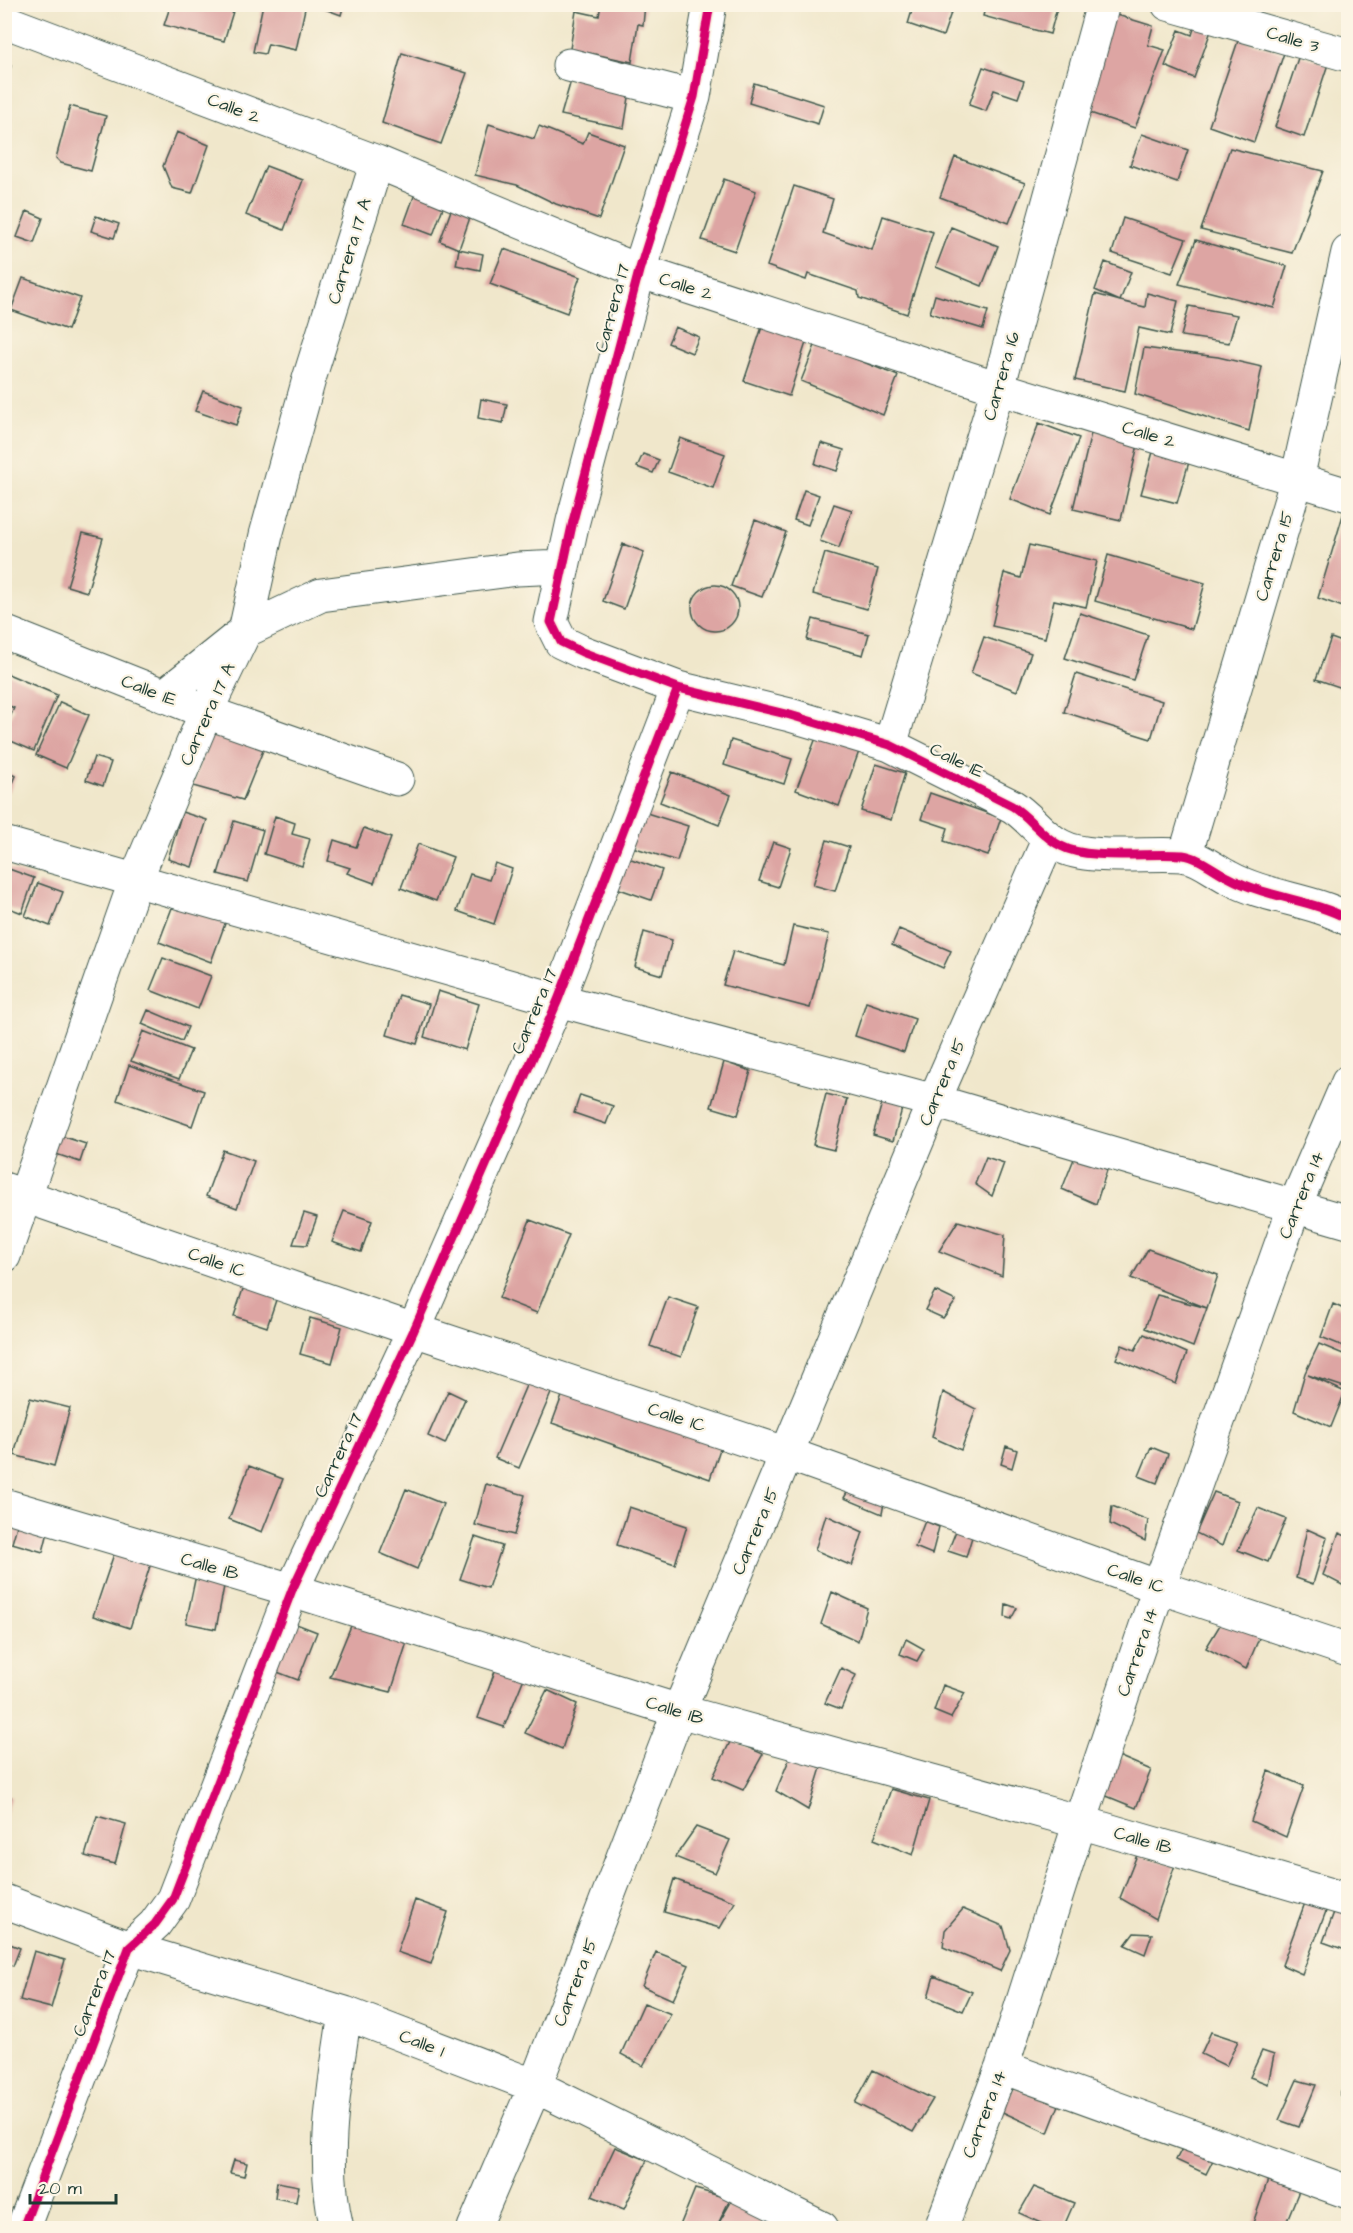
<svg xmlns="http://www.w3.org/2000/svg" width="1353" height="2233" font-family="'Architects Daughter',sans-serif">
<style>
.building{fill:#dda5a3}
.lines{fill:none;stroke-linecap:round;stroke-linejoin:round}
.minor-casing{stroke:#3e564b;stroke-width:35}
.minor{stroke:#fff;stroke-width:33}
.cycleway-casing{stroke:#fcf5e5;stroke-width:13}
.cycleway{stroke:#d6006c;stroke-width:9}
.labels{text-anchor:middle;stroke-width:4.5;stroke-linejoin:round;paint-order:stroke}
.street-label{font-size:18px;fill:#1f3d34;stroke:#fcf5e5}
</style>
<rect width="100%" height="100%" fill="#fcf5e5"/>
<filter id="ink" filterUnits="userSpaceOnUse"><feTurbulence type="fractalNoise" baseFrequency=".0167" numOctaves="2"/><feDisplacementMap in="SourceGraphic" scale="12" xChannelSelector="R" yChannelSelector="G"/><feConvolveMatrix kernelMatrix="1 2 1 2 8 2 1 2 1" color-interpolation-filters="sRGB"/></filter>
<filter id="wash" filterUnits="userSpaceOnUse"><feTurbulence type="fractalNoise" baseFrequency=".008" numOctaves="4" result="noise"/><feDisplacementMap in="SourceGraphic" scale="24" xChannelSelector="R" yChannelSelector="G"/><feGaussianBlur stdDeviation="1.35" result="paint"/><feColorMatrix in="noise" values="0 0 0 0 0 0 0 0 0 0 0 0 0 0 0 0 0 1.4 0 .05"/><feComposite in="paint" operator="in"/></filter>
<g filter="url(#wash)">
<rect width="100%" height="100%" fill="#f0e7cb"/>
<g id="blocks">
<path class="building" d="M171,4l64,1 -11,36 -60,-16z
M263,4h43l-10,46 -28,-6 -3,10 -12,-2z
M311,4h33l-3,11z
M601,4h44l-2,21 -5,-1 -6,38 -62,-13 6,-38 23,5z
M914,4h40l-11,32 -35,-12z
M986,4h72l-8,30 -67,-18z
M1104,11l49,15 -5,19 17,5 -30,78 -54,-18z
M1196,22l16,6 -18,50 -29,-12 14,-36 13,5z
M1239,38l45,15 -30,89 -45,-16z
M402,53l65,20 -26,71 -59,-21z
M1299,55l29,9 -24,73 -29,-10z
M4,63l7,2 -5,26h-2z
M983,67l41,14 -6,17 -24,-8 -8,21 -17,-6z
M574,70l57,15 -7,43 -63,-13z
M754,83l70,22 -6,19 -69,-21z
M70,106l36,10 -15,55 -30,-8 -5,-5z
M4,117l8,1 -7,24h-1z
M489,124l45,15 5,-13 44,18 5,-12 36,13 -25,74 -43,-15 -39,-19 -42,-10z
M177,132l32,13 -17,48 -20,-5 -9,-22z
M1142,134l46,16 -11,32 -47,-17z
M1230,148l93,23 -31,82 -91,-23z
M955,157l70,26 -16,40 -69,-26z
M266,166l37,14 -19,50 -38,-15z
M724,179l32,12 -21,60 -33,-11z
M794,186l39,13 -10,34 49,17 11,-34 50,16 -26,82 -48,-16 -1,-7 -50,-17 -2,6 -39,-14z
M417,188l29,11 -13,36 -29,-11z
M454,202l19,7 -14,40 -19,-8z
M27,211l16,7 -9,25 -17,-6z
M96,216l23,8 -5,14 -23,-7z
M1123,218l63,21 -14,34 -60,-20z
M951,227l47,19 -16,40 -46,-19z
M1196,240l91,26 -13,42 -95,-24z
M459,249l24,5 -3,16 -24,-5z
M504,249l76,28 -13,36 -77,-29z
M1105,262l26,10 -11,29 25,6 2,-14 31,8 -8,34 -31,-7 -14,63 -50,-11 20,-86 25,7 -25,-11z
M23,278l57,20 -12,32 -57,-20z
M935,295l53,16 -5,18 -53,-16z
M1189,306l48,9 -8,28 -48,-7z
M766,315l44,15 -21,66 -45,-15z
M675,327l24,10 -7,16 -24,-10z
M816,343l82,33 -15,39 -82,-34z
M1144,348l74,9 44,10 -13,64 -114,-37z
M203,391l40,15 -7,19 -41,-14z
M481,399l26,5 -4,19 -25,-5z
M1039,423l40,15 -29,77 -40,-16z
M1092,429l47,11 -18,80 -48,-11z
M680,438l45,16 -12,34 -45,-16z
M821,443l23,7 -7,21 -22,-7z
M1155,445l36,10 -14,48 -36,-9z
M643,454l16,6 -6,13 -16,-6z
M804,490l15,5 -11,30 -14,-5z
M834,504l18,6 -13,38 -19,-7z
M1346,505l2,1v103l-30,-11z
M755,520l31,12 -24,65 -31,-11z
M83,533l20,5 -16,54 -20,-6z
M623,544l21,8 -20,57 -21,-8z
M1029,545l68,16 -11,46 -32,-7 -9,38 -53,-12 12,-53 17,5z
M825,553l53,16 -11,40 -54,-15z
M1108,555l97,28 -13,46 -97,-28z
M692 608a23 23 0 1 1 46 0a23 23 0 1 1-46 0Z
M1080,613l68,22 -15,45 -68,-22z
M813,619l56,15 -6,21 -56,-15z
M984,637l47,16 -14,38 -46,-18z
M1331,638l17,6v46l-32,-11z
M8,674l49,21 -23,56 -30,-13v-7l10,-23 -9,-4v-22z
M1076,674l86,27 -11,38 -87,-27z
M60,702l29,13 -23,53 -30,-13z
M210,727l54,21 -21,52 -50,-14z
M819,730l42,16 -22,60 -43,-16z
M731,740l61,19 -8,25 -60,-19z
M94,757l17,5 -8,24 -17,-6z
M876,764l29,9 -14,47 -30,-9z
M4,772l12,4 -7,16 -5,-2z
M672,772l59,23 -12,30 -59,-23z
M930,793l71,25 -13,38 -44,-15 4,-13 -27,-9z
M637,810l51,16 -11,35 -51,-16z
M182,812l25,8 -15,47 -24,-8z
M275,816l20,7 -3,11 18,5 -8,27 -38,-12z
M234,821l29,9 -15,52 -30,-8z
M364,828l27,10 -17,45 -27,-10 3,-5 -22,-7 6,-21 22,7z
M827,840l22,7 -14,44 -22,-6z
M773,842l18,6 -13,39 -19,-6z
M418,844l35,13 -17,44 -35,-13z
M620,855l42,15 -11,30 -43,-15z
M495,863l17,6 -18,55 -37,-13 13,-37 19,6z
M9,869l25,9 -12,35 -18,-7v-24z
M38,883l25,9 -13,34 -25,-10z
M175,900l51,21 -15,41 -52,-20z
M793,926l36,8 -19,74 -87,-23 10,-34 51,14z
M899,929l52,22 -8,17 -51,-23z
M644,932l28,8 -10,35 -27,-8z
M163,958l48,18 -13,33 -48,-19z
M438,991l41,13 -14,46 -41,-13z
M399,995l30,9 -12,40 -30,-9z
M866,1002l49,17 -11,33 -49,-16z
M148,1010l40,17 -6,14 -40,-17z
M143,1031l48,19 -12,29 -48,-18z
M724,1062l27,9 -13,44 -27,-8z
M129,1065l75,26 -12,35 -75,-26z
M885,1092l20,6 -12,43 -20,-6z
M826,1094l21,5 -13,51 -21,-5z
M580,1095l33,11 -7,18 -32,-11z
M52,1133l34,11 -6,18 -33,-11z
M1079,1146l30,18 -13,40 -34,-15z
M223,1150l31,11 -17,47 -31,-12z
M986,1157l18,6 -12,33 -17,-12z
M344,1211l28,10 -11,31 -29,-10z
M304,1213l13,4 -10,28 -14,-1z
M530,1220l39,15 -32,78 -38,-15z
M958,1221l47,14 -3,41 -63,-25z
M1148,1249l70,26 -11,33 -14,39 -48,-19 12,-33 50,13 -76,-30z
M247,1277l33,11 -13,39 -33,-11z
M935,1291l21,10 -13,17 -18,-8z
M668,1297l30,10 -17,50 -31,-11z
M1333,1304l15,7v37l-27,-11z
M310,1318l32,9 -10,36 -32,-9z
M1144,1334l43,19 -11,31 -60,-25 6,-14 13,5z
M1319,1344l29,12 -4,31 -36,-12 37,17 -14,35 -37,-16 11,-38z
M531,1374l24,10 -36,84 -24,-10z
M565,1388l157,55 -12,36 -158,-56z
M448,1391l17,8 -20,45 -17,-8z
M943,1392l33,17 -15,41 -29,-13z
M30,1398l40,10 -16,58 -40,-11z
M1006,1446l11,4 -5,18 -11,-4z
M1151,1447l17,7 -11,29 -18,-7z
M249,1466l34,13 -21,53 -33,-13z
M486,1484l39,11 -11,40 -39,-10z
M851,1486l33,17 -2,11 -38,-16z
M406,1489l37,15 -26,65 -37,-16z
M1214,1492l24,9 -16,45 -26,-13z
M1112,1506l36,14 -3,21 -35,-17z
M629,1507l58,19 -12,38 -58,-19z
M1258,1508l28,11 -18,43 -30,-12z
M20,1515l30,9 -7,28 -31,-9z
M826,1515l37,17 -11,34 -37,-16z
M925,1521l14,6 -7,27 -17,-7z
M1307,1529l20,9 -14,46 -17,-6z
M956,1531l16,6 -6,20 -18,-6z
M1339,1533l9,4v51l-25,-13z
M475,1537l27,9 -14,42 -28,-9z
M116,1548l36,12 -22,68 -37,-12z
M196,1575l29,6 -9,48 -30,-6z
M832,1592l35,16 -9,33 -37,-17z
M1006,1604l11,4 -6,11 -6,-2z
M286,1620l31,12 -19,48 -31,-12z
M1223,1620l37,16 -14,33 -40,-21z
M353,1621l55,18 -17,53 -61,-15z
M906,1639l18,10 -7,12 -17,-7z
M499,1660l27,13 -22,54 -26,-9z
M841,1668l15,7 -15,34 -16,-6z
M943,1685l22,8 -14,25 -17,-7z
M547,1690l30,14 -15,45 -37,-16z
M731,1740l32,14 -20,36 -30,-13z
M791,1755l30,13 -13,42 -32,-19z
M1116,1755l35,15 -15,38 -32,-13z
M1268,1771l36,15 -18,51 -35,-16z
M891,1789l38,11 -16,55 -39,-16z
M4,1795l7,2 -6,20h-1z
M97,1816l29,8 -11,40 -30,-8z
M696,1827l34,13 -15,33 -40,-16z
M1137,1855l38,10 -19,54 -36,-21z
M674,1879l61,23 -15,26 -56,-16z
M1309,1892l21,9 -28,73 -20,-9z
M415,1900l33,12 -17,52 -34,-12z
M1337,1904l11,3v44l-25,-9z
M963,1909l40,17 7,24 -10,21 -57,-24 2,-17z
M1134,1933l18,1 -7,20 -20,-9z
M5,1942l15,6 -7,18 -8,-3z
M34,1951l31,9 -14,48 -31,-8z
M656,1952l33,13 -16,35 -31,-14z
M934,1976l38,16 -9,19 -35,-14z
M644,2003l27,11 -28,52 -22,-12z
M1211,2032l27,9 -12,25 -25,-12z
M1262,2051l12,4 -6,29 -18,-7z
M873,2070l60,29 -20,33 -58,-29z
M1346,2076l2,1v21l-8,-3z
M1297,2080l19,5 -17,42 -20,-7z
M1014,2087l45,18 -11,28 -52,-24z
M1185,2143l32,9 -11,22 -30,-14z
M615,2147l32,13 -23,49 -32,-13z
M234,2160l13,3 -3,13 -14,-3z
M1271,2171l32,10 -18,44 -32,-2z
M277,2182l22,4 -3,16 -21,-4z
M1034,2187l40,16 -11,25h-10l-34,-15z
M695,2189l35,10 -13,27 18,-31 36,17 -7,16h-85z"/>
</g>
</g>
<g filter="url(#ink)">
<use href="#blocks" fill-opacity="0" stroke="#3e564b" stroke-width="1.5"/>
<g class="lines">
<g class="minor-casing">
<path id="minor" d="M710,4l-16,93 -55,174 -66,250 -22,101 10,20 21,10 96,36 112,27 100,30 122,61c18,11 30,31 49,40 27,15 90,6 122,9 16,2 31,15 45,22 38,21 83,22 120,42
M1168,4l180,51
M4,21l373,141 262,109 359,117 350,107
M569,65l125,32
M4,632l202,80 191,67
M164,696l81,-65 76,-36 196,-26 45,-2
M890,745l108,-357 105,-384
M4,843l554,157 376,101 414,121
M1185,856l112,-377 51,-227
M4,1189l410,141 374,124 371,133 189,63
M4,1256l132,-377 70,-167 39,-81 21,-96 43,-156 68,-217
M4,1505l288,85 387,121 401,111 268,78
M4,1901l125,47 216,65 190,73 287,142
M1002,2067l346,125
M23,2228l106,-280 26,-24 18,-25 119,-309 122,-260 144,-330 120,-312
M337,2228c-17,-69 -2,-145 8,-215
M474,2228l61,-142 144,-375 255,-610 115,-263
M941,2228l61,-161 78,-245 79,-235 136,-382 53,-123"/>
</g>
<use href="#minor" class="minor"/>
<g class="cycleway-casing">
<path id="cycleway" d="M710,4l-16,93 -55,174 -66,250 -22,101 10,20 21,10 96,36 112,27 100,30 122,61c18,11 30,31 49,40 27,15 90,6 122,9 16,2 31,15 45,22 38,21 83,22 120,42
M23,2228l106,-280 26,-24 18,-25 119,-309 122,-260 144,-330 120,-312"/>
</g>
<use href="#cycleway" class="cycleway"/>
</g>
</g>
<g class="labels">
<g class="street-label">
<text transform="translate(1293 39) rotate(16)" y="6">Calle 3</text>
<text transform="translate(234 108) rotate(21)" y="6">Calle 2</text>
<text transform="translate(349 251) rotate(-73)" y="6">Carrera 17 A</text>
<text transform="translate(686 286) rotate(18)" y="6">Calle 2</text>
<text transform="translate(612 308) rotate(-75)" y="6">Carrera 17</text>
<text transform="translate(1001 376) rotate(-74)" y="6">Carrera 16</text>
<text transform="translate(1149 434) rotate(17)" y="6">Calle 2</text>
<text transform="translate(1274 556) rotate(-73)" y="6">Carrera 15</text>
<text transform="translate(149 690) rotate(21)" y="6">Calle 1E</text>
<text transform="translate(207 714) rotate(-66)" y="6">Carrera 17 A</text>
<text transform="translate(957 760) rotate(26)" y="6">Calle 1E</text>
<text transform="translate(534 1011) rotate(-67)" y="6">Carrera 17</text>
<text transform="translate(942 1082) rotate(-67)" y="6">Carrera 15</text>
<text transform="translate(1301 1195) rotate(-68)" y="6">Carrera 14</text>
<text transform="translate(217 1262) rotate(19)" y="6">Calle 1C</text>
<text transform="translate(677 1417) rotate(18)" y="6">Calle 1C</text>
<text transform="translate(338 1455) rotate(-65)" y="6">Carrera 17</text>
<text transform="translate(755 1531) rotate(-67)" y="6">Carrera 15</text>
<text transform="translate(210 1566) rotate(16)" y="6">Calle 1B</text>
<text transform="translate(1136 1578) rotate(19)" y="6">Calle 1C</text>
<text transform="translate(1137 1652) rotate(-71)" y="6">Carrera 14</text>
<text transform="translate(675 1710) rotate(17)" y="6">Calle 1B</text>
<text transform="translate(1143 1840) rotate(16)" y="6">Calle 1B</text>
<text transform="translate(575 1982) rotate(-69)" y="6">Carrera 15</text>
<text transform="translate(94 1993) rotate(-69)" y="6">Carrera 17</text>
<text transform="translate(422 2043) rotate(21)" y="6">Calle 1</text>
<text transform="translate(984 2114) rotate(-69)" y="6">Carrera 14</text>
</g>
</g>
<rect width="1353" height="2233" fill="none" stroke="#fcf5e5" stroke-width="24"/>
<path d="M30 2194v9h86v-9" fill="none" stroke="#1f3d34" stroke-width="3"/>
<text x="39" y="2194" font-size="18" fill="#1f3d34" stroke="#fcf5e5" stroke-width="4.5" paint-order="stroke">20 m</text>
</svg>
